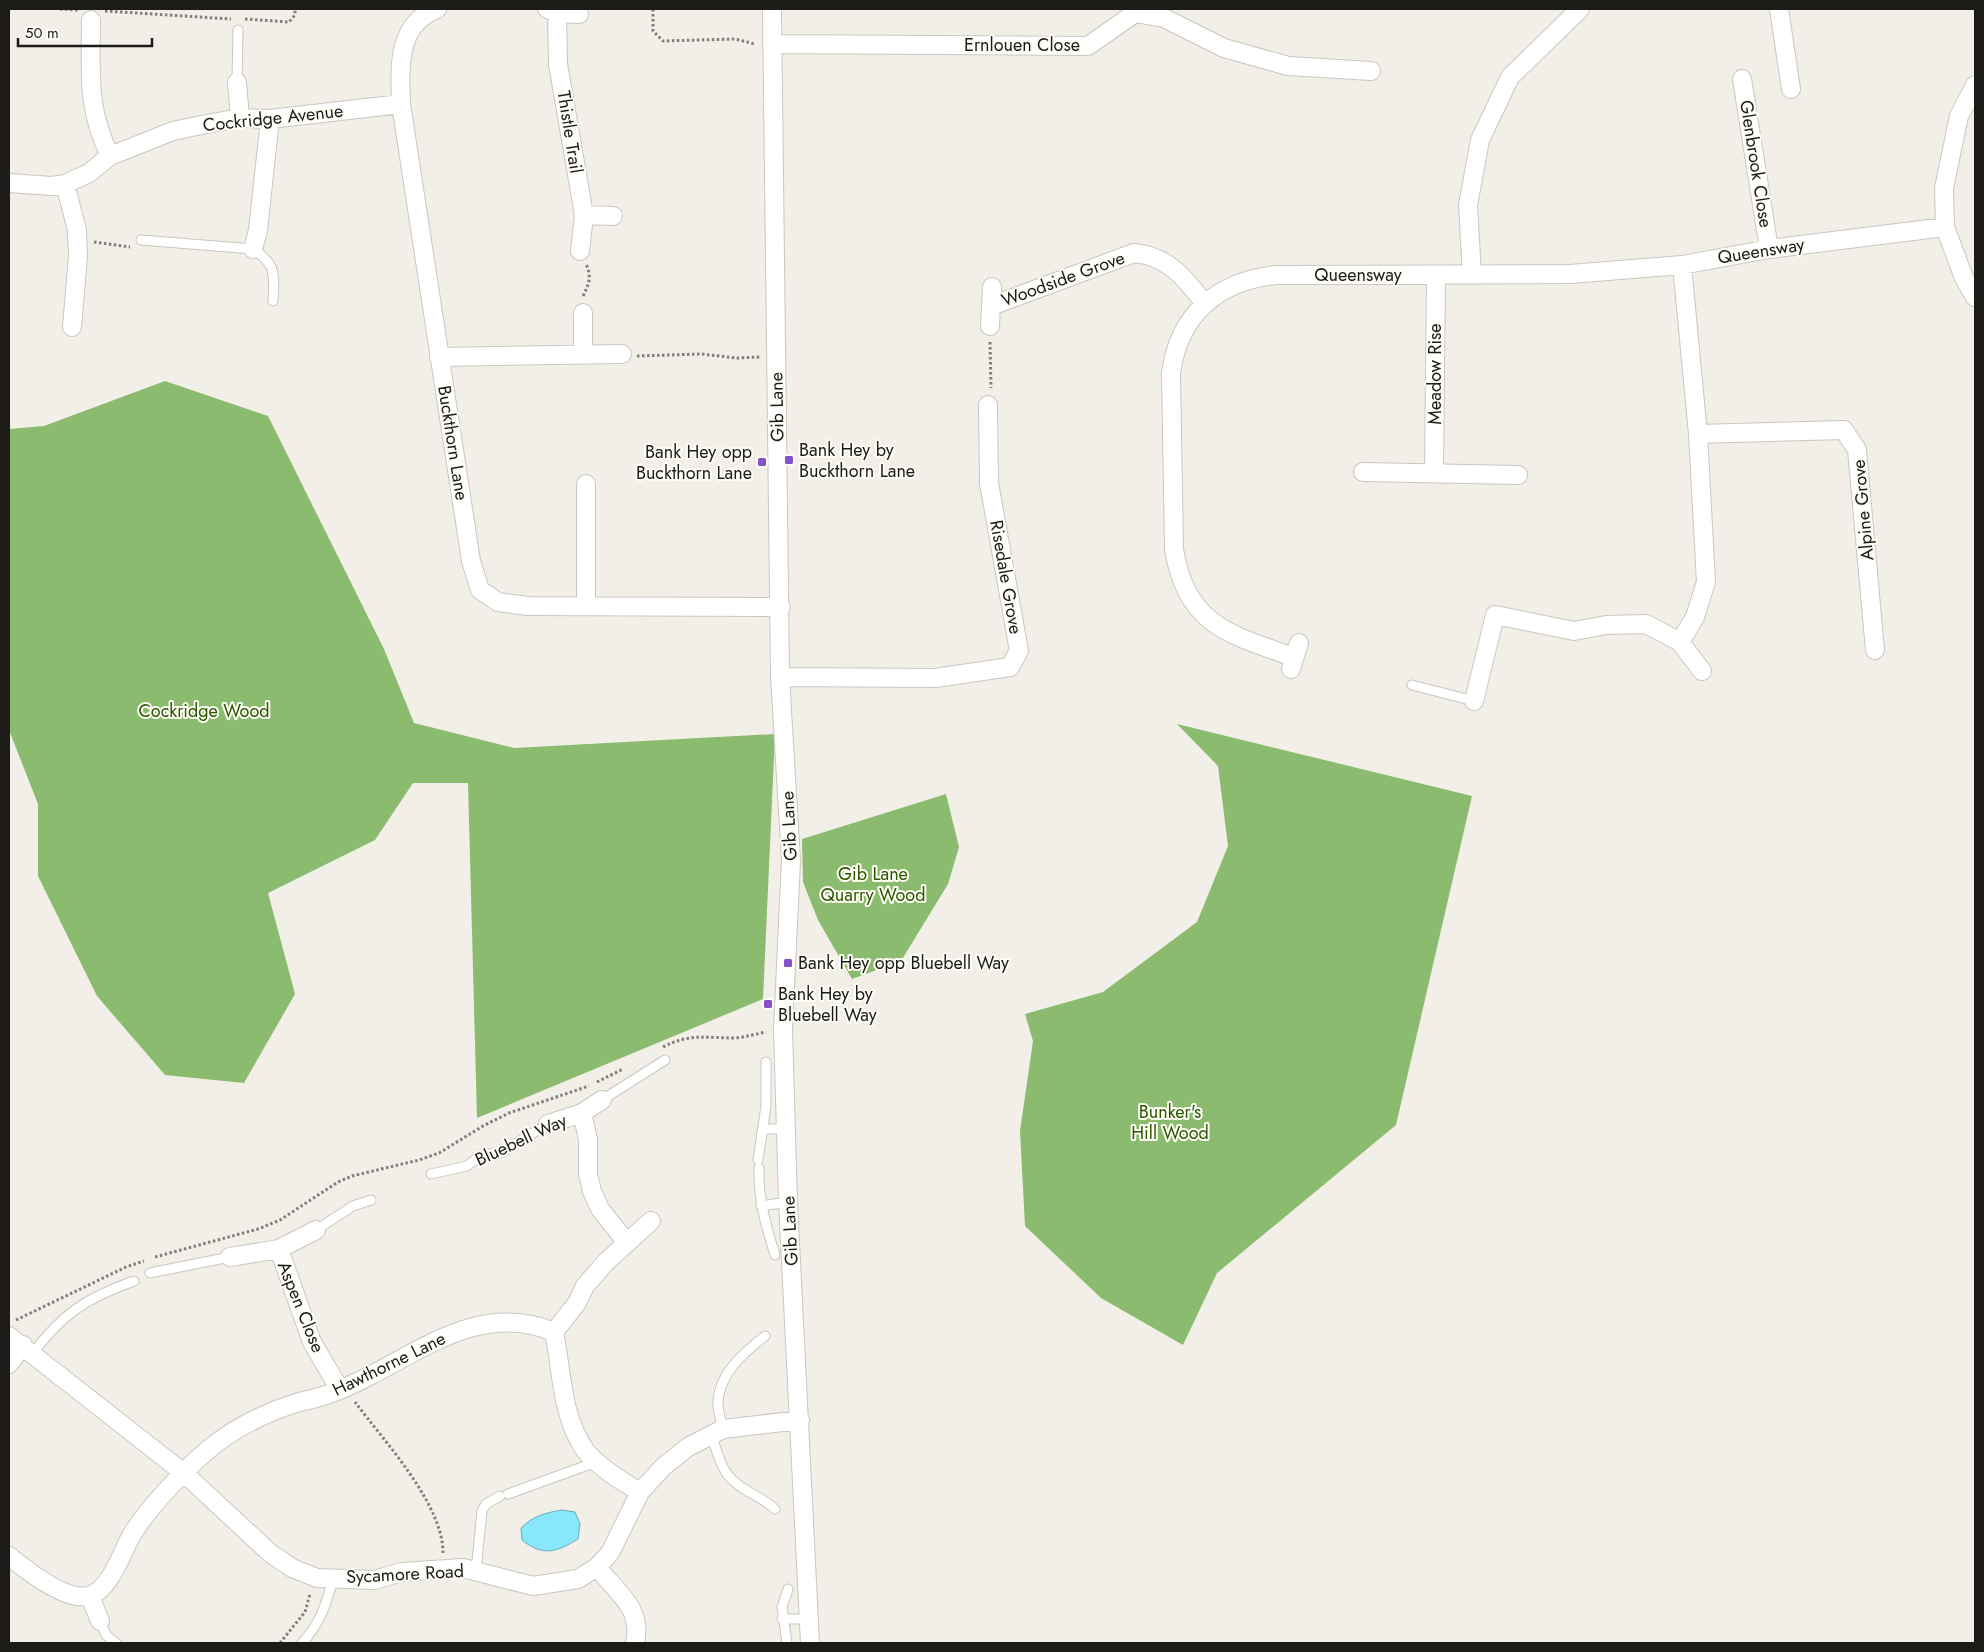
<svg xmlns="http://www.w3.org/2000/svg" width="1984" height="1652" font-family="Jost,sans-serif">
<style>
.forest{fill:#8bbb6e}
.water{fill:#89e7fc;stroke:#68aab8}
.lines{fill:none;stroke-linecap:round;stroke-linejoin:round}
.lane-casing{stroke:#c9c7bf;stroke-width:11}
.street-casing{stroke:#c9c7bf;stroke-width:20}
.path{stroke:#7f7e78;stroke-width:3;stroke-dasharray:2.5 2.5;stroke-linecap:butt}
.lane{stroke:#fff;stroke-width:9}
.street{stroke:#fff;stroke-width:18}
.poi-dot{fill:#8550c8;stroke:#fefdf5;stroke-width:2}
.labels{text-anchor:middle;stroke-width:4;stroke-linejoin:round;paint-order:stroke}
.street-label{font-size:18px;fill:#1c1b18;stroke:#fefdf5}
.poi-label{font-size:18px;fill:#1c1b18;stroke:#fefdf5;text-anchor:start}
.park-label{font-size:18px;fill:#2c5701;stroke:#fefdf5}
</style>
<rect width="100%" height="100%" fill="#f1efe7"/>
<path class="forest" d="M165,381l103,35 116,233 30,74 100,25 261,-14 -12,265 -286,119 -9,-335h-55l-38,57 -107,53 27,101 -51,89 -79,-8 -68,-79 -59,-120v-72l-29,-74v-301l35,-3z
M1177,724l295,72 -76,329 -179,148 -34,72 -82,-47 -76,-72 -5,-95 13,-90 -8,-27 78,-22 94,-70 31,-76 -10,-80z
M946,794l13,53 -11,37 -47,77 -49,18 -34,-59 -15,-38 -1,-43z"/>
<path class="water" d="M562,1510l13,2 5,12 -2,15c-21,13 -35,18 -56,1l-1,-12c12,-12 24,-15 41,-18z"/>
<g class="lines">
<g class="lane-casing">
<path id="lane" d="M237,82l1,-52
M141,240l112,9c24,16 21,25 20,52
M1412,685l62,16
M602,1100l63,-40
M763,1129h24
M758,1160l8,-54v-44
M759,1168c-1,31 7,58 16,87
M431,1174l36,-8 14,-11 21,-3 46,-28
M761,1206l27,-4
M316,1230l37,-24 18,-6
M150,1273l80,-16
M33,1353c30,-40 54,-55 101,-72
M723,1429c-2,-7 -4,-16 -5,-23 -1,-31 26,-54 47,-70
M711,1434c5,14 8,29 16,40 12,16 34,22 48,35
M508,1494l88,-32
M476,1571l6,-60 4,-7 14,-8
M782,1619h26
M100,1621l6,14 10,8
M302,1643c18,-19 25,-40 31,-65
M787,1643l-5,-36 6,-18"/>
</g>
<g class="street-casing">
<path id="street" d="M437,9c-41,15 -37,60 -36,95l70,457 9,29 18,12 30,4 253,1
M547,9l10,4 22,1
M772,9l8,668 11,183 -8,169 5,173 22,441
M1779,9l12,80
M557,13l1,51 26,151 -4,36
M91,20c0,53 -5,87 19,136
M772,44l316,2 47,-33 29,5 60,30 64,18 83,5
M1742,79l27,170
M237,82l3,36
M1975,85l-16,31 -15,72 1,39 19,51 11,19
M9,183l43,3 13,-2 24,-11 21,-17 63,-25 28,-6 39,-7 30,1 131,-15
M65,184l12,46 1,26 -6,71
M584,215l29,1
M253,249l5,-19 12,-111
M1472,275l-4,-70 12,-65 30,-63 70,-68
M991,306l143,-53c34,3 51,25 71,51
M583,313v40
M990,326l2,-39
M439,357l183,-3
M1698,434l146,-4 13,20 18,200
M1363,472l155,3
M1434,473l2,-198
M586,606v-122
M1680,642l15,-25 11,-35 -8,-148 -16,-169
M1294,657c-64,-22 -108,-32 -120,-108l-3,-176c8,-59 47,-92 105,-98l294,-1 112,-9 87,-16 176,-22
M1291,669l8,-26
M780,677l155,1 75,-11 9,-16 -30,-168 -1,-78
M1474,701l21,-86 79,16 32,-6 40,-1 34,18 22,29
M582,1113l6,26v35l4,17 8,18 27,34
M548,1124l34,-11 20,-13
M279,1249l33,93 28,48
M230,1257l49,-8 37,-19
M9,1336l176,138 85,79 22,15 25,10 57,2 28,-8 61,-4 70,18 45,-7 19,-12 13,-14 30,-61 24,-26 24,-19 35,-18 77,-9
M9,1364l14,-19
M640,1492c-19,-11 -42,-25 -55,-42 -24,-34 -23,-80 -31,-118l23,-29 8,-17 21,-24 45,-41
M9,1556c17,14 56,45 79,40 21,-4 34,-43 43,-60 16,-27 54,-67 78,-87 25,-21 56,-36 87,-46 11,-3 22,-5 33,-9 75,-26 140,-97 225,-62
M597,1567c20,26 46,41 38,76
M90,1596l10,25"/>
</g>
<path class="path" d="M60,9l19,1
M653,9v22l10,10 72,-2 20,5
M105,11l126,8
M245,19l44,3 6,-7v-6
M94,242l36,5
M583,296c6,-12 9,-19 3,-32
M990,342l1,46
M637,356l64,-2 36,4 23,-1
M663,1047c27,-14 43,-9 72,-9 11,-1 21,-4 31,-6
M597,1082l26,-13
M155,1257l103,-28 22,-9 58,-38 14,-6 67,-16 20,-7 44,-27 26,-13 80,-27
M16,1320l110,-53 18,-6
M355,1402c29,39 89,103 88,152
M280,1643l25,-31 5,-18"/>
<use href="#lane" class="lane"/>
<use href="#street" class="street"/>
</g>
<g class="poi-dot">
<rect x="784" y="455" width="10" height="10" rx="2.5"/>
<rect x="757" y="457" width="10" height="10" rx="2.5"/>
<rect x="783" y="958" width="10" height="10" rx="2.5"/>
<rect x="763" y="999" width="10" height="10" rx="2.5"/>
</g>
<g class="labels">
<g class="street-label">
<text x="1022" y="51">Ernlouen Close</text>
<text transform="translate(273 118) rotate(-6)" y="6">Cockridge Avenue</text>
<text transform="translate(570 132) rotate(81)" y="6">Thistle Trail</text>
<text transform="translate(1756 164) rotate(81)" y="6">Glenbrook Close</text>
<text transform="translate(1761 251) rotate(-9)" y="6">Queensway</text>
<text x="1358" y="281">Queensway</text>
<text transform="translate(1063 279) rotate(-20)" y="6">Woodside Grove</text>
<text transform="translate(1435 374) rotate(-90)" y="6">Meadow Rise</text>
<text transform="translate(777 407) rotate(-91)" y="6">Gib Lane</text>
<text transform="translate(453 443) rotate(81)" y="6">Buckthorn Lane</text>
<text transform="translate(1863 510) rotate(-95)" y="6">Alpine Grove</text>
<text transform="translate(1006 577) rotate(80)" y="6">Risedale Grove</text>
<text transform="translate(789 826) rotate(-93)" y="6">Gib Lane</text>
<text transform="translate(521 1140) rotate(-25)" y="6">Bluebell Way</text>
<text transform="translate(790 1231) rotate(-93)" y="6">Gib Lane</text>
<text transform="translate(301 1307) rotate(68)" y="6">Aspen Close</text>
<text transform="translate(389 1364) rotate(-26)" y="6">Hawthorne Lane</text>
<text transform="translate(405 1574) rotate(-3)" y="6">Sycamore Road</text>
</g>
<g class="poi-label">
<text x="799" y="456">Bank Hey by<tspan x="799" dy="21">Buckthorn Lane</tspan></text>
<text x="752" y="458" text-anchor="end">Bank Hey opp<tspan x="752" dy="21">Buckthorn Lane</tspan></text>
<text x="798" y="969">Bank Hey opp Bluebell Way</text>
<text x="778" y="1000">Bank Hey by<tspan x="778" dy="21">Bluebell Way</tspan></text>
</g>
<g class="park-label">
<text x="204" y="717">Cockridge Wood</text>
<text x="873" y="880">Gib Lane<tspan x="873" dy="21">Quarry Wood</tspan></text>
<text x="1170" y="1118">Bunker's<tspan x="1170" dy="21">Hill Wood</tspan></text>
</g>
</g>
<rect width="1984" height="1652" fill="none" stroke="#1c1b18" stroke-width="20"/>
<path d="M18 38v8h134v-8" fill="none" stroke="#1c1b18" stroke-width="2.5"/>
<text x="25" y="38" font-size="15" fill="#1c1b18" stroke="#fefdf5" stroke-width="4" paint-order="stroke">50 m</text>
</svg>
